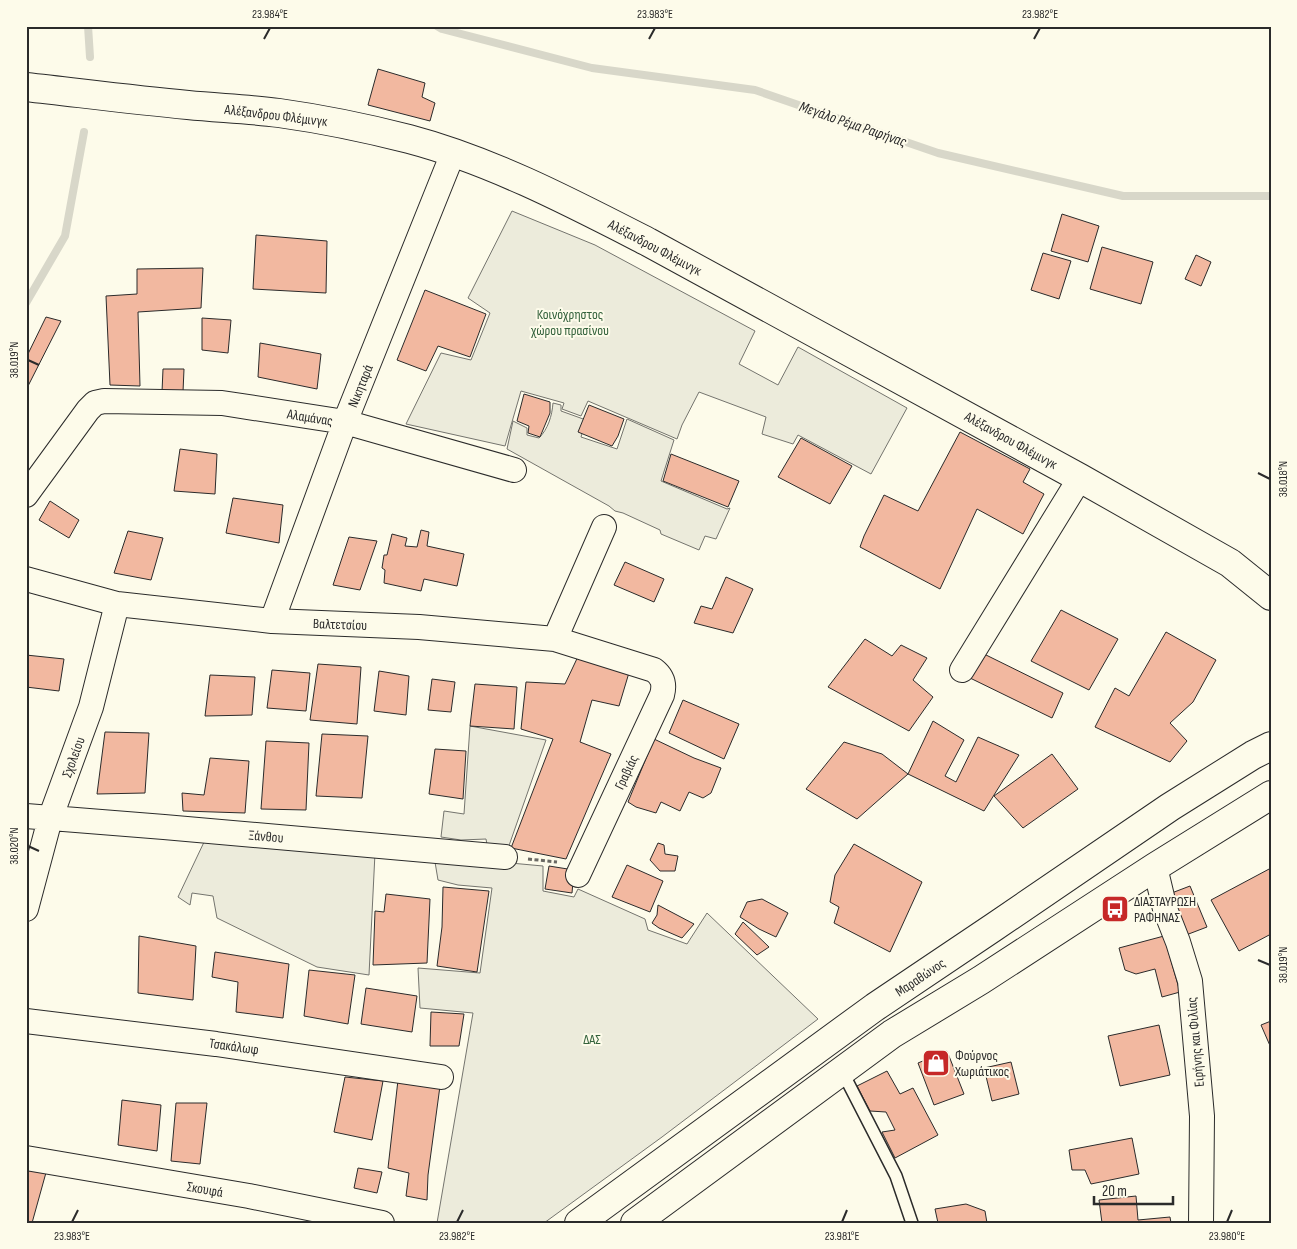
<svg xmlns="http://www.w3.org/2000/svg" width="1297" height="1249" font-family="'Sofia Sans Condensed',sans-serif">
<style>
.green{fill:#ecebdb;stroke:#74746e}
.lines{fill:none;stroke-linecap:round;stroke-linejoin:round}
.stream{stroke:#d8d7c9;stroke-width:8}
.building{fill:#f2b8a0;stroke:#2b2b2b}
.service-casing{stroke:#2b2b2b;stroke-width:14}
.minor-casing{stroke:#2b2b2b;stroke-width:26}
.primary-casing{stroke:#2b2b2b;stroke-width:30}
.path{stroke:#6a6964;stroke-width:3;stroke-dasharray:4 2.5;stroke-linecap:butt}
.service{stroke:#fdfbea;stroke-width:11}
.minor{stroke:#fdfbea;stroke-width:24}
.primary{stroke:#fdfbea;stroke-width:28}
.ticks{fill:none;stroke:#2b2b2b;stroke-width:2}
.labels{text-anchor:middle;stroke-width:4;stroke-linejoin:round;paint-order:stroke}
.street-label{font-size:14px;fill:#2b2b2b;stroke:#fdfbea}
.park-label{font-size:14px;fill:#34623c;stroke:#fdfbea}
.poi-label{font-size:14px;fill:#2b2b2b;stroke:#fdfbea;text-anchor:start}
.water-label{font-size:15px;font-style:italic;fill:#2b2b2b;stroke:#fdfbea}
.neatline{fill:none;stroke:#2b2b2b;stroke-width:2}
.ticks-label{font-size:12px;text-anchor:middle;fill:#2b2b2b}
</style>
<rect width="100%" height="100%" fill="#fdfbea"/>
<path class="green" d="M512,211l83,34 160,86 -16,33 39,21 20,-38 109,61 -36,66 -73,-39 -5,9 -31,-10 4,-17 -67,-25 -17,33 -5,14 -89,-38 -7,15 -19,-7 2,-6 -43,-12 -16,55 -99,-22 35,-71 30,7 19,-47 -22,-15z
M553,403l8,2v6l25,9 -5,17 36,12 10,-30 47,21 -13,41 66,28 3,-1 -14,31 -11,-3 -6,14 -38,-16 -1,-4 -37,-17 -8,-2 -6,-5 -102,-57 6,-28 14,7v7l12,3c9,-9 13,-22 14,-35z
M470,726l76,14 -41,117 -16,-1 -3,-17 -25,1 -20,-3 3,-26 20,3z
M205,840l170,13 -6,122 -52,-8 -100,-49 -4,-22 -21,-3 -2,12 -12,-8z
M434,856l109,10v25l31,6 4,-8 67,30 3,11 39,14 20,-31 111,106 -156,118 -118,86h-107l36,-210 -53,-5 -2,-40 62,5 12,-85 -34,-3 -20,-5z"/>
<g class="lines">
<path class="stream" d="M88,26l2,31
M437,26l5,3 150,39 163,22 183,63 185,43h148
M26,303l39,-67 19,-104"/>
</g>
<path class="building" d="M378,69l47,14 -3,14 13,6 -5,18 -62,-16z
M1062,214l37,12 -11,36 -37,-11z
M256,235l71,6 -1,52 -73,-4z
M1102,247l51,15 -12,42 -51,-15z
M1043,253l28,8 -12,38 -28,-9z
M1196,255l15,7 -10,24 -16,-7z
M203,268l-2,40 -63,4 2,74 -30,-1 -4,-89 31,-2v-25z
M425,290l61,24 -16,43 -32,-11 -12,25 -29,-11z
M46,317l15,4 -35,69v-32z
M202,318l29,2 -3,33 -26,-3z
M260,343l61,11 -4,35 -59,-12z
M163,369h21l-1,23h-21z
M524,394l26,8v11l-10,24 -12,-4 1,-7 -12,-5z
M589,405l35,14 -6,17 -6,10 -34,-14z
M960,432l70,37 -7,13 21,12 -21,40 -46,-25 -37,80 -80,-42 4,-11 20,-41 34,16z
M801,438l51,28 -22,38 -52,-27z
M180,449l37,5 -2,40 -41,-3z
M671,454l68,27 -11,26 -65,-26z
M233,498l50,7 -4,38 -53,-10z
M50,501l29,19 -10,18 -30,-18z
M421,530l8,2 -2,14 37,8 -7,32 -33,-7 -3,12 -37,-8 1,-13 -3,-2 2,-13h3l5,-21 15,4 -2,8 12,1z
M128,531l35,7 -12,42 -37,-7z
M349,537l28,4 -17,49 -27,-5z
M625,562l39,17 -10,23 -40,-17z
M726,577l27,12 -20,44 -39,-10 7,-17 11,3z
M1061,610l57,29 -29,51 -58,-29z
M1166,632l50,28 -23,42 -23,21 17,18 -17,21 -75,-35 20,-39 14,8z
M865,639l27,17 9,-11 26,13 -14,22 20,17 -24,34 -81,-44z
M582,648l49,18 -12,40 -27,-6 -12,42 31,12 -45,105 -55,-11 42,-109 -32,-10 5,-47 39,2z
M982,653l81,40 -11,25 -84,-41z
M26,655l38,4 -5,32 -33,-4z
M318,664l43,3 -4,57 -47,-4z
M272,670l38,3 -4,38 -39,-3z
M379,671l30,5 -3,39 -32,-4z
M210,675l45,2 -3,38 -47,1z
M432,679l23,3 -4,30 -23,-2z
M475,684l42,3 -3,42 -44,-3z
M683,700l56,24 -15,35 -55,-26z
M933,721l31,19 -19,36 11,6 22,-45 41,18 -35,56 -76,-37z
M105,732l44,1 -4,60 -48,1z
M322,734l46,2 -6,62 -46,-2z
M654,739l40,19 27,10 -10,25 -8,5 -14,-6 -9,19 -19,-9 -5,11 -20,-6 -8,-5z
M266,741l43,2 -3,67 -45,-1z
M844,742l38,12 26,20 -51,45 -51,-30z
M435,749l31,2 -3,48 -34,-5z
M1052,754l26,35 -55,39 -29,-32z
M210,758l39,3 -4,52 -62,-2 -1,-18 22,2z
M658,843l6,2 1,9 13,2 -3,15h-15l-10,-11z
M854,844l68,38 -32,70 -56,-29 5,-16 -9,-5 5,-27z
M627,865l36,16 -13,31 -38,-15z
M549,866l25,4 -2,23 -27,-4z
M1271,868v66l-32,17 -28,-51z
M1190,886l17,41 -21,8 -17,-41z
M443,887l46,4 -12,81 -40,-6 5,-39z
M386,894l44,5 -3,64 -54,2 2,-54 9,1z
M762,899l26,14 -12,24 -17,-8 -19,-12 7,-15z
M658,905l36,19 -12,14 -23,-10 -7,-5 5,-8z
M743,922l26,25 -12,8 -22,-21z
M139,936l57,10 -3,54 -55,-7z
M1164,936l16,56 -18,5 -7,-28 -19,5 -11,-4 -6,-22z
M215,952l74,12 -6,54 -47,-6 2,-30 -26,-5z
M309,970l46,5 -7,49 -44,-8z
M366,988l51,8 -5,36 -51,-8z
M431,1012l33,2 -5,32h-29z
M1271,1021v27l-10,-23z
M1159,1025l11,50 -50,11 -12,-50z
M947,1051l17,43 -30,11 -16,-42z
M1011,1062l8,32 -27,7 -8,-33z
M887,1071l13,23 13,-6 25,47 -43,23 -13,-26 13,-2 -9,-18 -16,-1 -13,-25z
M345,1077l38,4 -11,59 -38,-8z
M398,1080l42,6 -12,89 -1,25 -21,-4 3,-23 -21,-5z
M122,1100l39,5 -4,46 -39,-6z
M176,1103h31l-7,61 -29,-3z
M1132,1138l7,36 -48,10 -6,-14h-13l-3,-20z
M26,1163l21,6 -15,54h-6z
M358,1168l24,4 -5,21 -23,-5z
M1136,1196l2,24 32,-3 1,6h-69l-3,-23z
M966,1204l19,7 2,12h-49l-3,-14z"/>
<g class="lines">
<g class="service-casing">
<path id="service" d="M842,1071l54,105 16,47"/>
</g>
<g class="minor-casing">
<path id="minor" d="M26,495l62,-85 7,-7 9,-2 118,2 123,19 169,48
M26,579l91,25 155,17 147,6 136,12 99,31c9,7 11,14 8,25l-84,180
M272,621l73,-199 108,-269
M555,639l49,-112
M962,670l118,-192
M26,816l138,11 341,30
M1155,867l10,42 13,33 12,39 12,135 -1,107
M26,909l24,-90 41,-112 26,-103
M26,1021l190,23 225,33
M26,1158l223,38 133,27"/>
</g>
<g class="primary-casing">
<path id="primary" d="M26,87c54,6 108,13 162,18 30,3 61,4 91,8 43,6 87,15 130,26 83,22 163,64 239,103l432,236 150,85 41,33
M579,1223l296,-216 119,-80 176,-120 83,-52 18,-9
M635,1223l257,-189 89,-54 174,-113 116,-72"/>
</g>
<path class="path" d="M528,859l29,3"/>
<use href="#service" class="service"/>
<use href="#minor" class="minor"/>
<use href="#primary" class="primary"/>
</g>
<path class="ticks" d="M264,39l6,-11M649,39l6,-11M1034,39l6,-11M28,360l11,5M1258,473l12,6M28,846l11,5M1258,960l12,5M72,1222l6,-12M457,1222l6,-12M842,1222l5,-12M1227,1222l5,-12"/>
<defs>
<g id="bus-square" transform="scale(1.4375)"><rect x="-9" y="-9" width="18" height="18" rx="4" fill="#c62828" stroke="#fdfbea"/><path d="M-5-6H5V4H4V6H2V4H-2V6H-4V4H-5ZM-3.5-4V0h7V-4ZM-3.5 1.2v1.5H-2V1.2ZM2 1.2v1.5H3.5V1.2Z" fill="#fff"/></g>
<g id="shop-square" transform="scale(1.4375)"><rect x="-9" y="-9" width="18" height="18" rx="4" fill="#c62828" stroke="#fdfbea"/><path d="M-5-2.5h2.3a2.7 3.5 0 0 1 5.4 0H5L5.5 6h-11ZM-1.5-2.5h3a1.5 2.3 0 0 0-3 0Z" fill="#fff"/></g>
</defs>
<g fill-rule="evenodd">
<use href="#bus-square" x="1115" y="909"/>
<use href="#shop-square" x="936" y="1063"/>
</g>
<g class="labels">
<g class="street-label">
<text transform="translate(276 115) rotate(7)" y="5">Αλέξανδρου Φλέμινγκ</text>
<text transform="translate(655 247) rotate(28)" y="5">Αλέξανδρου Φλέμινγκ</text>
<text transform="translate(360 386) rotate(-68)" y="5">Νικηταρά</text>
<text transform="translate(310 417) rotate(9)" y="5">Αλαμάνας</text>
<text transform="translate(1011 440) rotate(29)" y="5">Αλέξανδρου Φλέμινγκ</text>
<text transform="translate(340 624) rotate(2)" y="5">Βαλτετσίου</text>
<text transform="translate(73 757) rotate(-70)" y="5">Σχολείου</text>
<text transform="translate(626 772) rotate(-65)" y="5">Γραβιάς</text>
<text transform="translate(266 836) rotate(5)" y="5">Ξάνθου</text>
<text transform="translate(920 977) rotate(-34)" y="5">Μαραθώνος</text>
<text transform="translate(1195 1042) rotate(-95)" y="5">Ειρήνης και Φιλίας</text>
<text transform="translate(234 1046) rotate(8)" y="5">Τσακάλωφ</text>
<text transform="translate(205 1189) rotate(10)" y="5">Σκουφά</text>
</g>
<g class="park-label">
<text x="570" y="319">Κοινόχρηστος<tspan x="570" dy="16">χώρου πρασίνου</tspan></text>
<text x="592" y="1044">ΔΑΣ</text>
</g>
<g class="poi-label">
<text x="1134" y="906">ΔΙΑΣΤΑΥΡΩΣΗ<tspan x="1134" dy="16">ΡΑΦΗΝΑΣ</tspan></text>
<text x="955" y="1060">Φούρνος<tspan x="955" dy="16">Χωριάτικος</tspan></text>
</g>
<g class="water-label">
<text transform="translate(853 124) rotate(19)" y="5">Μεγάλο Ρέμα Ραφήνας</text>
</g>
</g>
<rect width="1297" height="1249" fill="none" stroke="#fdfbea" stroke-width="55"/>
<path d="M1094 1196v8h79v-8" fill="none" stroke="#2b2b2b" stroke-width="2.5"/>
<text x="1102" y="1196" font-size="15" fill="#2b2b2b" stroke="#fdfbea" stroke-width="4" paint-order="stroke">20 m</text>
<rect x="28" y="28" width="1242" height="1194" class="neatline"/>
<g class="ticks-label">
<text x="270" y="18">23.984°E</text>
<text x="655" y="18">23.983°E</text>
<text x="1040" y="18">23.982°E</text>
<text transform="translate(14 360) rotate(-90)" y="4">38.019°N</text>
<text transform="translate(1283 479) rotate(-90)" y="4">38.018°N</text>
<text transform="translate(14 846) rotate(-90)" y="4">38.020°N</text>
<text transform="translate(1283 965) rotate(-90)" y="4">38.019°N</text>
<text x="72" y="1240">23.983°E</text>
<text x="457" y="1240">23.982°E</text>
<text x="842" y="1240">23.981°E</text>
<text x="1227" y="1240">23.980°E</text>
</g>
</svg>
